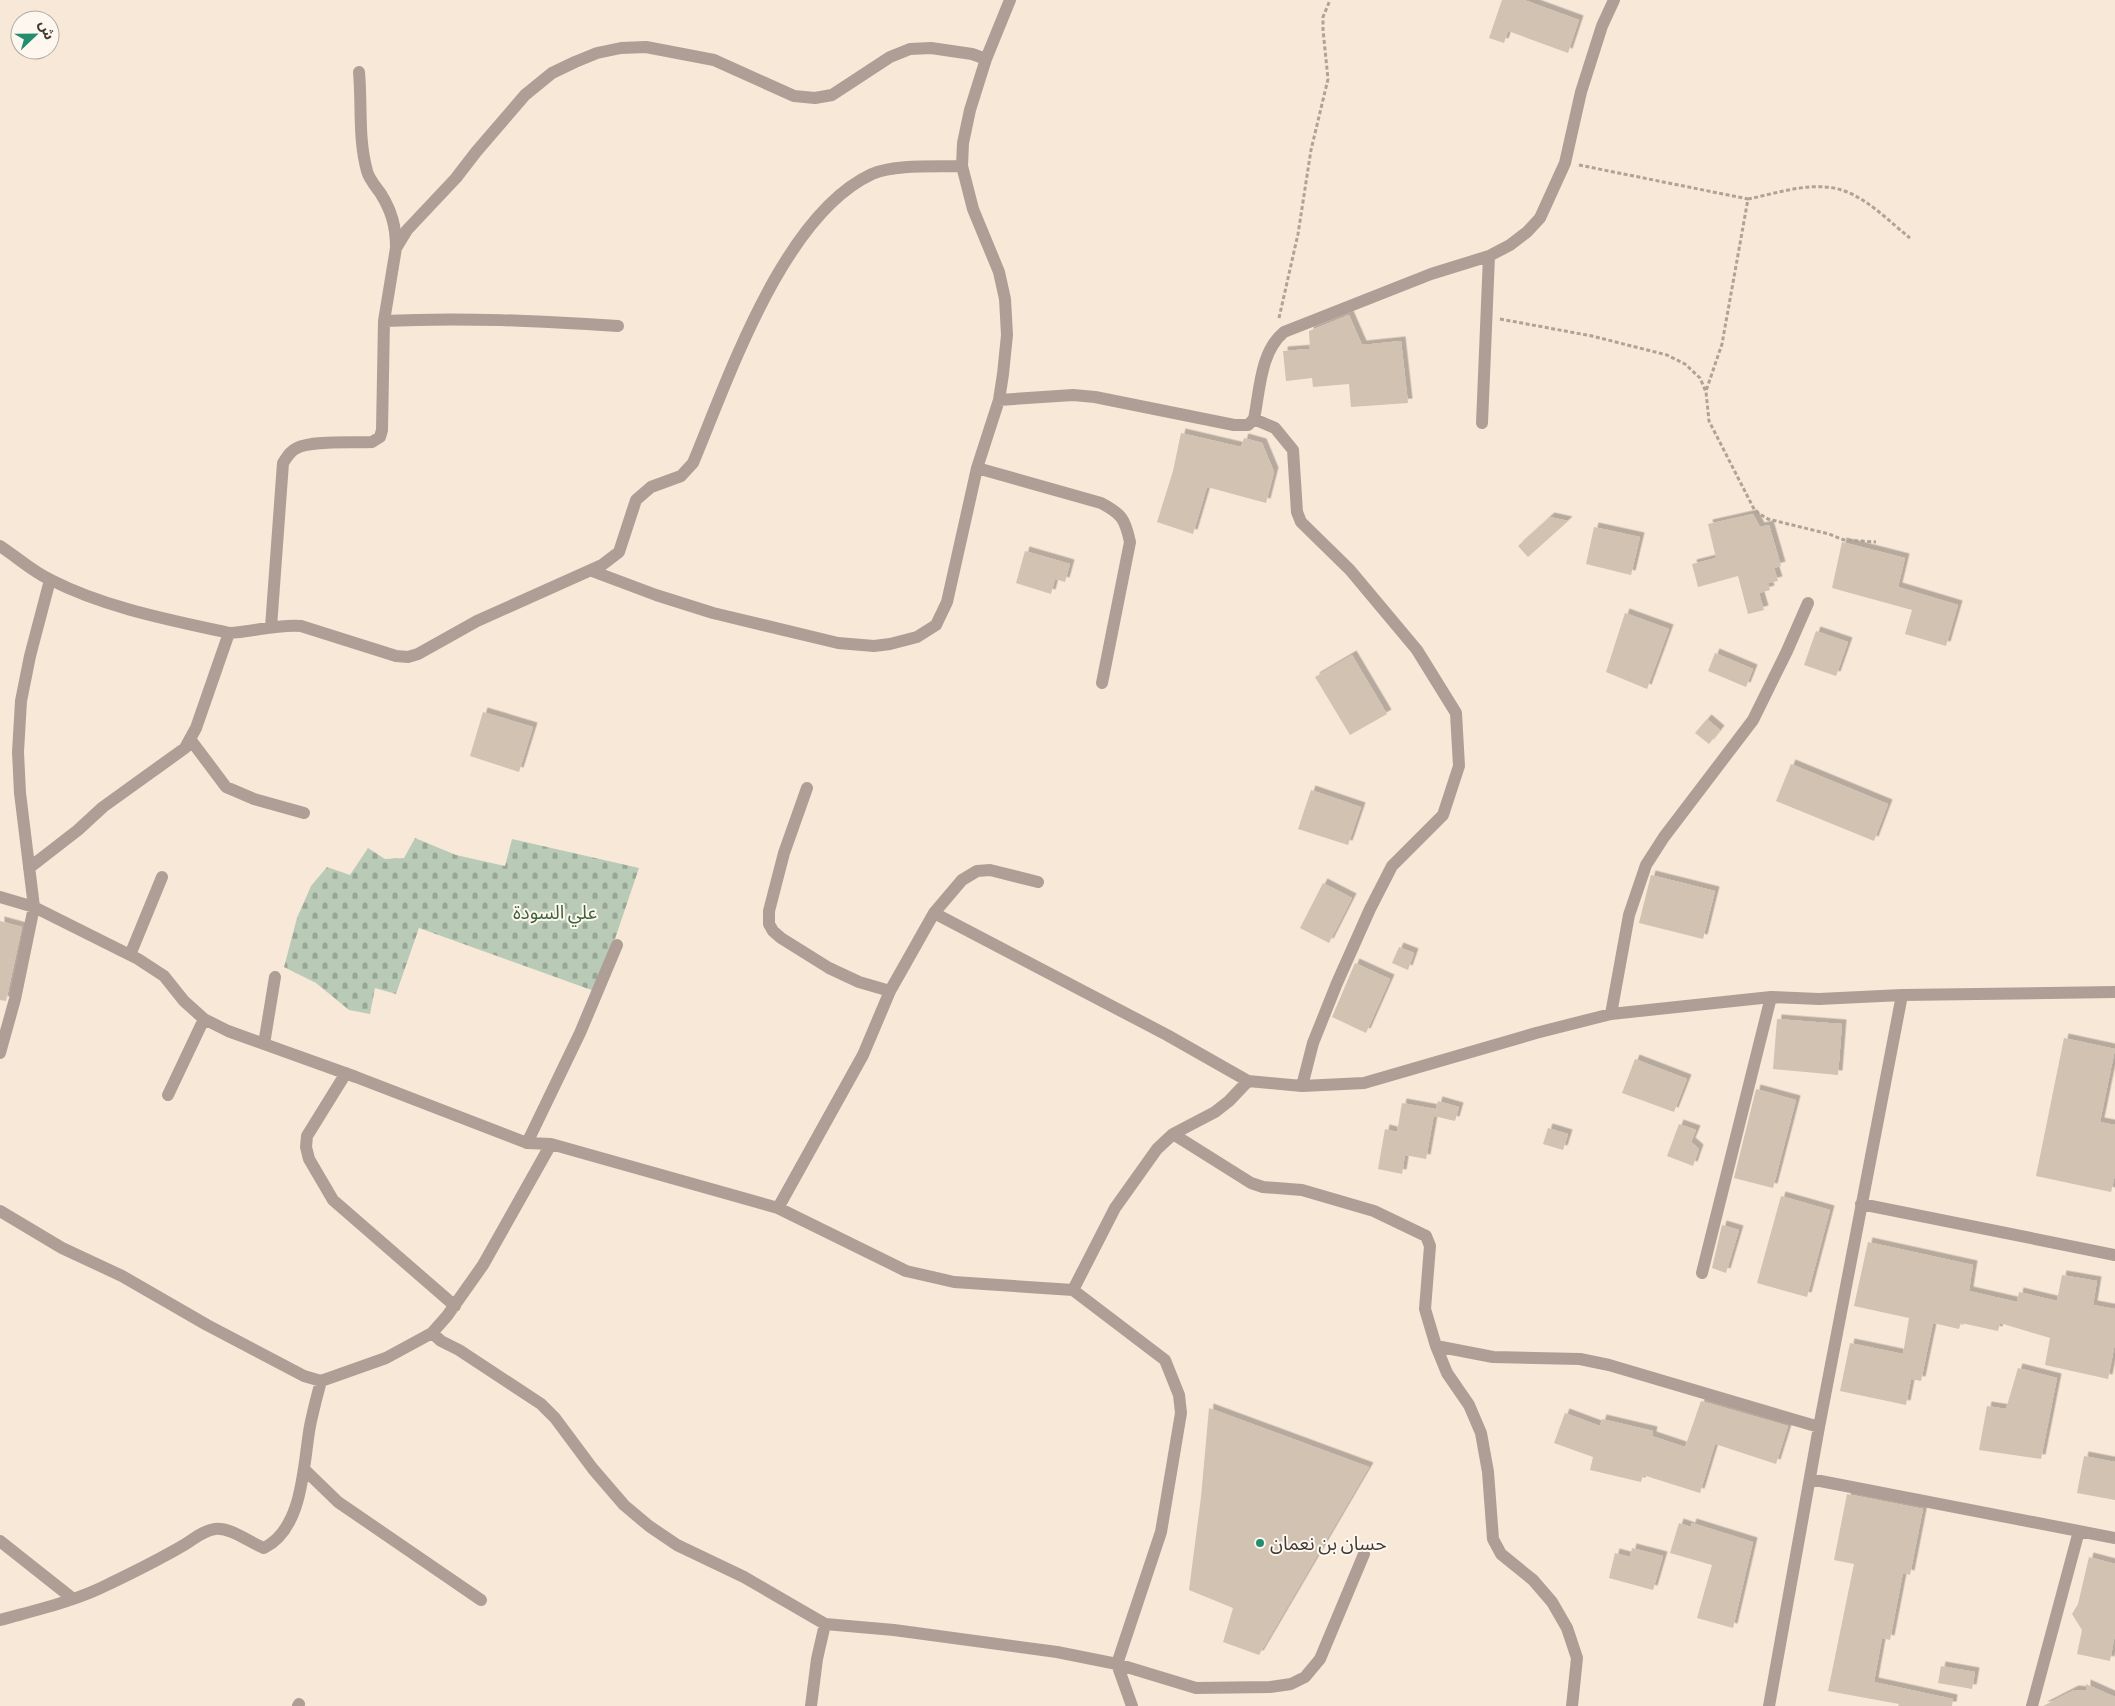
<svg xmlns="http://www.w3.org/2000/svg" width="2115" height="1706" font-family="Commissioner,'Noto Sans Arabic',sans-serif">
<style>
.cemetery{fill:url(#cemetery-stones)}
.building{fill:#d1c2b1;filter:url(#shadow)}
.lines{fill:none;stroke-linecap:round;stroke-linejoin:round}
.path{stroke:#afa396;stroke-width:3;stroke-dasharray:4 2.5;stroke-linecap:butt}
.street{stroke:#ae9e96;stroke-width:12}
.poi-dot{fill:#238e6d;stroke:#fef7f0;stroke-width:2}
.labels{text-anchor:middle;stroke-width:4;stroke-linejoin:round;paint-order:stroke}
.park-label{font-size:19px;fill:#3d6339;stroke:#fef7f0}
.poi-label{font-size:19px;fill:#413b35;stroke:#fef7f0;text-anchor:start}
</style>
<defs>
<pattern id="cemetery-stones" width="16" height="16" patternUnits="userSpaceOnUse" patternTransform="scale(1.25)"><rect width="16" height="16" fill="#b9cbb7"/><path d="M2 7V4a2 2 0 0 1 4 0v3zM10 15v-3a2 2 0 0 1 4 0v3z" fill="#98a696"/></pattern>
<filter id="shadow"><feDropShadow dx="4.5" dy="-4.5" stdDeviation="0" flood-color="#0004"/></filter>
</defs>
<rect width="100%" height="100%" fill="#f8e8d7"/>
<path class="cemetery" d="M415,838l41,17 49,11 7,-27 127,29 -42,124 -178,-64 -23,66 -21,-6 -5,26 -21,-4 -33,-27 -32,-16 13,-49 14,-32 16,-19 23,8 18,-27 17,11 19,-1z"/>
<path class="building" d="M1502,0h22l55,20 -11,33 -60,-22 -4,12 -15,-5z
M1349,315l13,30 39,-4 7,62 -57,4 -2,-23 -36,3 -1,-9 -26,3 -3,-30 27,-2 -1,-18z
M1181,433l60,14 3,-9 18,5 12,29 -8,31 -59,-16 -14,47 -36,-12 16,-51z
M1753,514l7,13 9,-2 12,41 -7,2 4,13 -10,2 2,7 -11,3 5,17 -16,4 -10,-38 -40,11 -6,-23 24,-6 -8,-34z
M1550,517l18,4 -40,36 -10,-11z
M1594,527l46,10 -9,38 -45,-11z
M1842,542l63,16 -7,29 60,18 -12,41 -41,-12 7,-24 -80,-22z
M1025,551l45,13 -5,18 -10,-3 -4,15 -35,-11z
M1625,613l44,16 -22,60 -41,-17z
M1816,631l32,11 -12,34 -32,-11z
M1715,653l38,16 -7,18 -38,-16z
M1352,655l35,59 -37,21 -35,-58z
M483,712l50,15 -14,45 -49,-16z
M1707,719l13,11 -11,14 -14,-11z
M1791,764l97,40 -14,37 -98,-40z
M1311,790l50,17 -13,38 -50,-16z
M1651,875l64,16 -12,48 -64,-16z
M1323,883l29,15 -23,45 -29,-15z
M0,921l22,6 -16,74 -6,-1z
M1399,947l15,6 -6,17 -16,-7z
M1355,963l35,16 -24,54 -34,-16z
M1777,1019l65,5 -4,51 -65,-6z
M2064,1038l51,11 -15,73 15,3v50l-4,17 -75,-16z
M1635,1059l52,20 -13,33 -52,-19z
M1756,1089l40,11 -23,88 -39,-10z
M1438,1101l21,6 -4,14 -21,-5z
M1402,1103l33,6 -9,50 -21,-4 -3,19 -24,-5 7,-40 12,3z
M1679,1124l17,6 -5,12 8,7 -6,17 -26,-10z
M1548,1128l20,6 -5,16 -20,-6z
M1781,1196l49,14 -23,87 -50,-14z
M1722,1225l17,5 -13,43 -14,-5z
M1868,1242l105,23 -4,26 48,11 2,-10 38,9 5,-26 35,6 -4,24 22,4v34l-7,36 -63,-14 5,-27 -50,-15 -2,8 -37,-8 -2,6 -26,-6 -12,58 -10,-2 -5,26 -66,-14 10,-48 53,11 6,-36 -55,-12z
M2018,1368l39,10 -16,81 -62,-9 8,-44 19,3z
M1701,1401l87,25 -12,38 -61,-20 -15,49 -57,-18 -2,7 -51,-12 3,-13 -39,-14 11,-30 35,13 2,-7 51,12 -1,5 33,11z
M1209,1408l160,59 -110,188 -36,-13 10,-34 -44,-18 12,-93z
M2084,1456l31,6v38l-38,-7z
M1847,1494l76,15 -13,66 -7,-2 -13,67 -8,-2 -8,44 79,17 -1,7h-54l1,-2 -71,-13 26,-127 -20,-4z
M1679,1523l12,4 1,-4 61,19 -20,86 -36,-10 15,-53 -42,-12z
M1632,1548l31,8 -10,34 -44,-12 6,-25 15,4z
M2089,1557l26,7v70l-5,27 -33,-7 5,-24 -10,-16 6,-10z
M1941,1666l34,6 -3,17 -34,-6z
M2086,1684l29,13v9h-72l31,-16 12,1z"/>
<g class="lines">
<path class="path" d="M1579,165l169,34 -26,145 -16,47
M1748,199c31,-6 68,-20 99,-7 23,9 44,31 63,46
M1279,318l19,-84 13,-84 17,-71 -5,-49v-13l7,-17
M1500,319l92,17 75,19 18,9 15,14 6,14 3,29 46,90 13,8 61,15 15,6 32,2"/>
<path class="street" d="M359,72c3,34 -1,66 8,99 2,8 9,16 14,23 11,18 15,33 15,54
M384,321l12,-73 11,-18 49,-52 20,-26 49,-57 27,-22 23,-11 22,-9 24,-5 25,-1 68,13 80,36 21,2 17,-3 58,-38 20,-8 21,-1 41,6 14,5
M999,400l74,-5 22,2 139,28h14l6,-6c6,-29 6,-67 30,-87l147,-58 58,-18 21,-11 17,-13 13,-14 25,-55 16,-71 21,-66 12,-26
M1254,419l21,9 18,22 4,62 4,10 49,48 67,80 39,63 3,53 -16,49 -51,51 -22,43 -33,74 -24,60 -11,43
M1482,423l7,-167
M977,468l124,35c21,11 24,16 29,39l-28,141
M0,546c17,11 33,26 51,34 55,28 119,40 178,53l-33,95 -11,20 -82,59 -25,23 -49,38
M592,571l64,24 57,18 125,30 36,3 16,-2 27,-7 19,-12 11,-23 30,-134 22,-68 4,-26 4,-39 -2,-36 -6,-27 -26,-63 -11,-43 1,-23 7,-33 16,-51 24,-59
M271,627l12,-164c4,-6 7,-12 14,-15 14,-8 57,-5 75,-6l8,-5 2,-7 2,-109c79,-4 156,0 234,5
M229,633c24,-1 47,-9 72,-7l95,30 12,1 10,-3 59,-33 125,-56 17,-13 17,-52 15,-13 30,-11 12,-13c36,-86 90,-248 179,-289 24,-10 64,-7 90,-8
M190,739l36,48 28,12 50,14
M807,788l-23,65 -15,58v13l4,7 8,7 48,30 30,14 31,9
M0,897l34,10 104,52 26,17 20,25 20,18 24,12 128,46 171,66 24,1
M934,913l233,122 81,46 54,5 62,-3 172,-50 75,-19 160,-17 48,2 83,-4
M130,955l32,-78
M1611,1014l18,-99 17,-50 18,-28 89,-117 34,-69 21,-48
M264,1044l11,-67
M0,1053l15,-54 19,-92 -14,-114 -2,-41 3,-51 9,-45 20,-76
M346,1073l-39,63 -1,11 3,12 24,41 122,106
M168,1095l36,-76
M1173,1134l78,49 12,4 39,3 72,21 52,25 4,10 -5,63 11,37 11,27 22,32 12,28 7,39 5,67 8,15 32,26 19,22 15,26 10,30 -5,48
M527,1143l53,-110 37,-88
M1861,1204l254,51
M778,1208l85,-153 27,-64 44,-78 28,-33 15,-9 13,-1 48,12
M0,1211l62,37 60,28 85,49 97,51 17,5
M1702,1273l69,-276
M1073,1290l42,-82 42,-59 16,-15 42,-22 14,-11 19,-20
M432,1333l9,8 18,9 82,54 14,14 38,51 31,36 25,21 28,19 67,32 81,47 69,6 163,22 60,12 79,24 74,-1 21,-3 14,-7 15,-18 44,-105
M1436,1346l57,11 87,2 29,6 210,62
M305,1470l33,32 143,98
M1810,1479l305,59
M0,1541l72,57
M0,1620c36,-10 76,-19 109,-36 25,-12 51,-25 75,-39 10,-6 18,-14 31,-16 16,-2 35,14 49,19 40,-20 39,-84 46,-122 3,-15 7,-30 11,-45l65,-23 46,-25 15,-17 36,-51 68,-121 227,64 128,63 48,11 119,8 92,70 14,35 2,18 -20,119 -44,132 15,42
M298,1706l1,-2
M811,1706l6,-47 8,-35
M1769,1706l50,-279 83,-432 213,-3
M2032,1706l47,-175"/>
</g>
<circle class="poi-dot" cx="1260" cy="1543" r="5"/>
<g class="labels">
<g class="park-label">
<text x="555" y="919">علي السودة</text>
</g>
<g class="poi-label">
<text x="1270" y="1550">حسان بن نعمان</text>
</g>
</g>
<g transform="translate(35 35) rotate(68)"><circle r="24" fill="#fef7f0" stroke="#b2aca5"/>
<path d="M0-4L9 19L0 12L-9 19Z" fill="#238e6d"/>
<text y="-8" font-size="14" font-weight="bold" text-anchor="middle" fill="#413b35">ش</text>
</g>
</svg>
